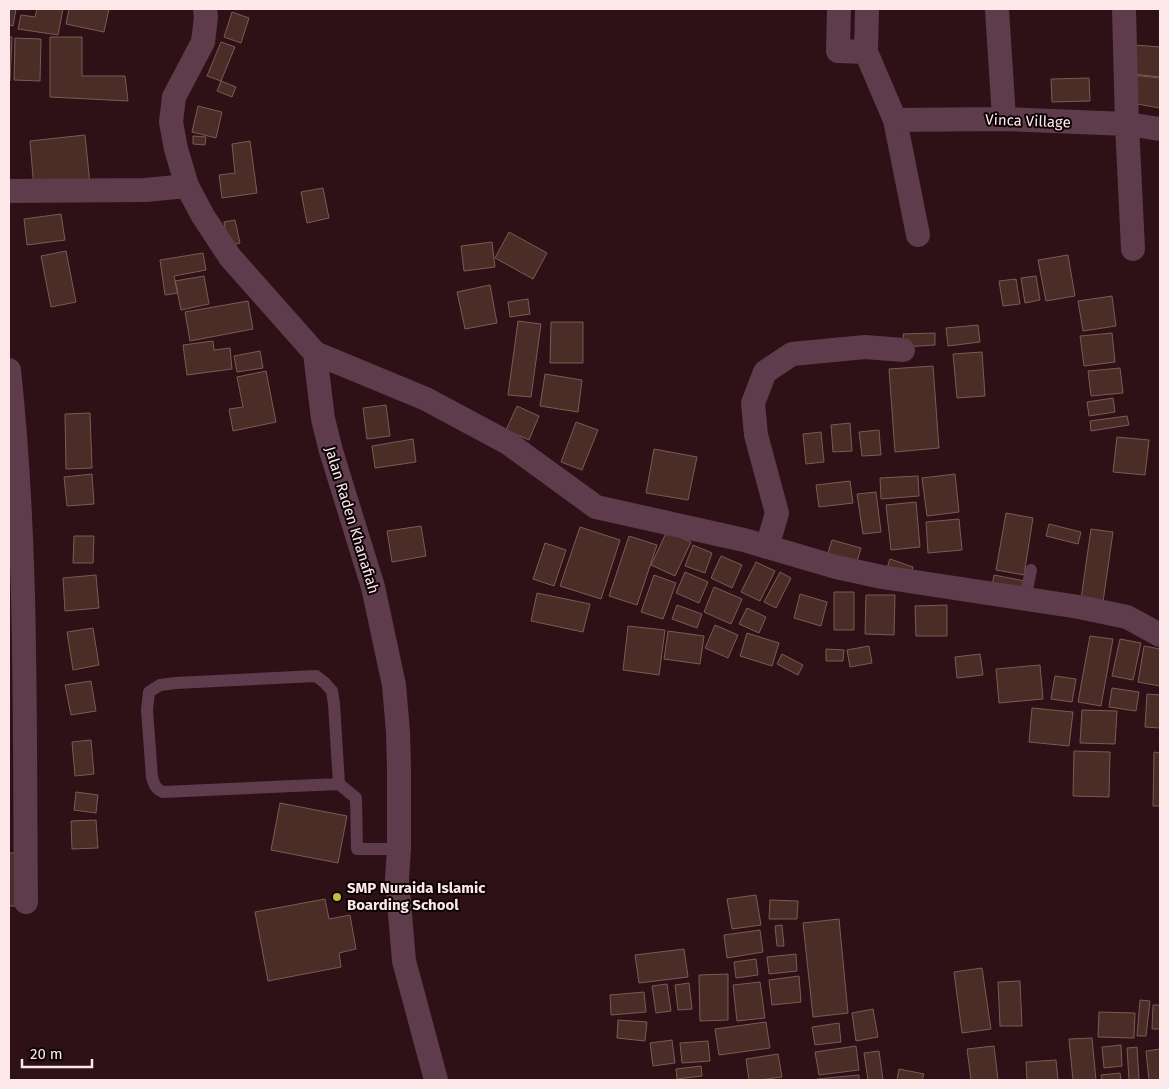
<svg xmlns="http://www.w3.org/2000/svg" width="1169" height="1089" font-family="'Fira Sans',sans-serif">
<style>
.building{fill:#4b2d27;stroke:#7c5a54}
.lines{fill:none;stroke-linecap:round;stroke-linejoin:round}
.service{stroke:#5e3c4c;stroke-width:12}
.minor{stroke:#5e3c4c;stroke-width:24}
.poi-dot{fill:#bdbf43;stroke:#0d0304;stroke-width:2}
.labels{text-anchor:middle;stroke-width:4;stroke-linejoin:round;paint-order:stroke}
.street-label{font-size:15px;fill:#fce7e9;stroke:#0d0304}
.poi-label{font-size:15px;font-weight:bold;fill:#fce7e9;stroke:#0d0304;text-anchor:start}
</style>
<rect width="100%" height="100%" fill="#2d1116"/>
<path class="building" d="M9,9h7l-3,17 -4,-1z
M37,9h26l-5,26 -40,-6 3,-14 14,2z
M69,9h40l-5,23 -38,-8z
M232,12l17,6 -8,25 -17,-6z
M9,37h3l-2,44h-1z
M50,37h32v39h43l3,25 -78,-4z
M15,38l26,1 -1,42 -26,-1z
M221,42l14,5 -14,34 -14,-5z
M1135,45l25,2v30l-28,-3z
M1133,75l27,3v30l-29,-5z
M1089,78l1,23 -38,1 -1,-23z
M221,81l15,6 -4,10 -15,-6z
M198,106l24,6 -6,26 -24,-6z
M85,135l5,49 -56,5 -4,-48z
M193,136l13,1 -1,8 -12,-1z
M250,141l7,52 -35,5 -3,-23 16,-2 -3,-29z
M323,188l6,30 -22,5 -6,-31z
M61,214l4,26 -38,5 -3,-26z
M235,220l5,23 -12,3 -4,-24z
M509,232l38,21 -14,26 -38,-21z
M492,242l3,25 -31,4 -3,-25z
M66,251l10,51 -25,5 -10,-51z
M203,253l3,17 -32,6 4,17 -13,2 -5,-35z
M1068,255l7,41 -29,5 -8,-41z
M204,276l5,28 -28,6 -6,-29z
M1036,276l4,24 -15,3 -4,-25z
M1016,279l4,25 -17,2 -4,-25z
M490,285l7,38 -32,6 -8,-37z
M1112,296l4,30 -33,5 -5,-30z
M528,299l2,15 -20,3 -2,-15z
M248,301l5,28 -63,12 -5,-29z
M518,321l23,3 -10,73 -23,-2z
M551,322h32v41h-33z
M978,325l2,17 -32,4 -2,-18z
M935,333v12l-31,2 -1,-13z
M1112,333l3,29 -31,4 -4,-30z
M213,341l1,9 16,-2 2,21 -45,6 -4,-30z
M260,351l3,17 -26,4 -3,-16z
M982,352l3,44 -28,2 -4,-44z
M933,366l6,82 -44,4 -6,-83z
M1120,368l3,25 -32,3 -3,-25z
M266,371l10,51 -43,9 -4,-22 14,-2 -6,-30z
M545,374l37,6 -4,32 -38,-6z
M1113,398l2,14 -26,4 -2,-14z
M386,405l4,31 -23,3 -4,-31z
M517,406l22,10 -10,24 -23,-10z
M90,413l2,55 -26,1 -1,-55z
M1127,416l2,9 -38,6 -1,-10z
M576,422l22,8 -16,40 -21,-8z
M850,423l2,28 -19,1 -2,-27z
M879,430l2,25 -19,1 -3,-24z
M821,432l3,30 -18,2 -3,-30z
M1117,437l32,3 -4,35 -32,-3z
M413,439l3,23 -41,6 -3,-22z
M654,449l43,8 -9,43 -42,-7z
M92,474l2,30 -27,2 -3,-29z
M955,474l4,38 -32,4 -5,-38z
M918,476l1,20 -38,3 -1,-21z
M850,481l3,22 -34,4 -3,-22z
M876,492l5,40 -18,2 -6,-40z
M916,502l4,45 -29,3 -5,-45z
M1006,513l27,5 -9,57 -28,-5z
M959,519l3,31 -34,3 -2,-31z
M1049,524l32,8 -3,12 -32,-8z
M421,526l5,30 -34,6 -5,-31z
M580,527l40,13 -19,59 -41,-13z
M1091,529l22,3 -10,70 -22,-3z
M667,531l24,11 -16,34 -24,-11z
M74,536h20l-1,27h-20z
M629,536l28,9 -20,60 -28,-9z
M832,540l29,8 -5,17 -29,-9z
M545,543l21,7 -12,36 -21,-7z
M693,545l19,8 -7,20 -20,-7z
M721,556l21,9 -10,23 -21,-10z
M890,559l23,8 -4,12 -23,-8z
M756,562l19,9 -15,30 -19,-9z
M685,572l23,10 -9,21 -23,-10z
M780,572l11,6 -15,30 -12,-6z
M96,575l3,33 -34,3 -2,-33z
M654,575l22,8 -13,36 -22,-7z
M994,575l31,6 -2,11 -31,-6z
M714,587l28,12 -11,25 -27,-12z
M834,592h20v38h-20z
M537,593l53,11 -7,28 -52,-11z
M800,594l27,8 -6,24 -27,-8z
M866,595h29l-1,40 -29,-1z
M677,605l25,9 -5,14 -25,-9z
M947,605v31h-31l-1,-30z
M747,608l19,9 -7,16 -20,-9z
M715,625l23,10 -10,23 -23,-10z
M628,626l37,4 -6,45 -36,-5z
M93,628l6,37 -26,5 -6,-38z
M668,631l36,5 -4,28 -36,-5z
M747,633l32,10 -7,23 -32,-10z
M1090,636l23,3 -12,67 -23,-4z
M1120,639l21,4 -8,37 -21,-4z
M869,646l3,17 -22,4 -3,-17z
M1144,646l16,3v37l-22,-4z
M826,649l18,1 -1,11h-17z
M782,654l21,11 -5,10 -21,-11z
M980,654l3,21 -26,3 -2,-21z
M1040,665l3,34 -44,4 -3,-34z
M1055,676l21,3 -4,23 -21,-3z
M91,681l5,30 -25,4 -6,-30z
M1112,688l27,4 -3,19 -27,-4z
M1147,694l13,1v33l-15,-1z
M1032,708l41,4 -4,34 -40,-4z
M1082,710l35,1 -2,33 -35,-1z
M91,740l3,34 -19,2 -3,-34z
M1074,751l36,1 -1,45 -36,-1z
M1154,752l6,1v53h-7z
M76,792l22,3 -2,18 -22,-3z
M280,803l67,13 -9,47 -67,-13z
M96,820l2,28 -26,1 -1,-28z
M9,853h13v53h-13z
M756,895l5,30 -29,4 -5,-30z
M325,899l4,20 21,-4 6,34 -17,4 2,14 -73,14 -13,-69z
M770,900l28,1 -1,18h-28z
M839,919l9,94 -35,4 -10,-94z
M782,925l2,21h-7l-2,-20z
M760,930l3,22 -36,6 -3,-23z
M684,949l4,28 -49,6 -4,-28z
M796,954l1,17 -28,3 -2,-17z
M756,959l2,16 -22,3 -2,-16z
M982,968l9,61 -29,4 -8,-61z
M728,974v46l-28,1 -1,-46z
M799,976l2,26 -29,3 -3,-25z
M1020,981l2,45h-22l-2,-44z
M760,982l5,36 -28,3 -4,-36z
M689,983l3,26 -14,1 -3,-25z
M667,984l4,27 -15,2 -4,-27z
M644,992l2,20 -35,3 -1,-20z
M1140,1000l10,1 -4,35h-9z
M1153,1005h7v24h-8z
M873,1009l5,28 -22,4 -4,-28z
M1099,1012l36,1 -1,25 -36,-1z
M618,1020l29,2 -2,19 -28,-3z
M766,1022l4,26 -51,7 -4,-26z
M839,1023l2,19 -26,3 -3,-18z
M1092,1038l4,42h-23l-4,-41z
M672,1040l3,23 -22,3 -3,-23z
M708,1041l2,20 -28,2 -2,-20z
M1121,1045l1,21 -18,2 -2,-21z
M856,1046l3,24 -40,5 -4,-23z
M994,1046l4,34h-27l-4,-31z
M1137,1047l2,32 -10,1 -2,-32z
M1160,1049v31h-11l-3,-29z
M879,1051l4,29h-15l-4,-27z
M778,1054l4,23 -23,3h-10l-3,-21z
M1056,1060l2,20h-31l-1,-18z
M701,1066l1,10 -25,3 -1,-10z
M899,1069l25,5 -2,6h-25z
M1120,1073l1,7h-19l-1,-5z
M859,1075v5h-42v-1z"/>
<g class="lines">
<path class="service" d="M1025,599l6,-29
M339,784l-5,-80 -2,-13 -7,-8 -9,-7 -140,7 -16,2 -11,7 -2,18 5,67c2,8 4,12 11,15l176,-8 17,14 1,51h42"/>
<path class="minor" d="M205,9l1,8 -3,25 -29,55 -3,25 5,27 11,37 16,30 27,41 85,96 8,66 8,32 42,136 21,98 4,47 1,36v81l-2,30 7,82 32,119
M839,9l-1,42 28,1
M867,9l-1,43 29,68 23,115
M997,9l7,110
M1124,9l3,115 6,125
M895,120l109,-1 123,5 33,5
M9,191l136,-1 42,-4
M315,353l111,46 82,44 88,64 148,33 92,27 46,10 197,30 48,10 33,18
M9,370c19,177 15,355 17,532
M767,547l10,-34 -21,-78 -3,-32 12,-31 27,-18 73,-7 38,3"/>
</g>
<circle class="poi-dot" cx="337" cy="897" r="5"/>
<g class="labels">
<g class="street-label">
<text transform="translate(1028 121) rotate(2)" y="5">Vinca Village</text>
<text transform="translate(352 520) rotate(73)" y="5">Jalan Raden Khanafiah</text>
</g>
<g class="poi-label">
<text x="347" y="893">SMP Nuraida Islamic<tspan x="347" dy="17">Boarding School</tspan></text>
</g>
</g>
<rect width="1169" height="1089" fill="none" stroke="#fce7e9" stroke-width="20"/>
<path d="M22 1059v8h70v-8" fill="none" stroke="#fce7e9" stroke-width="2.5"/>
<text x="30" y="1059" font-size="15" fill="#fce7e9" stroke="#0d0304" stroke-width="4" paint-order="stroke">20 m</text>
</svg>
